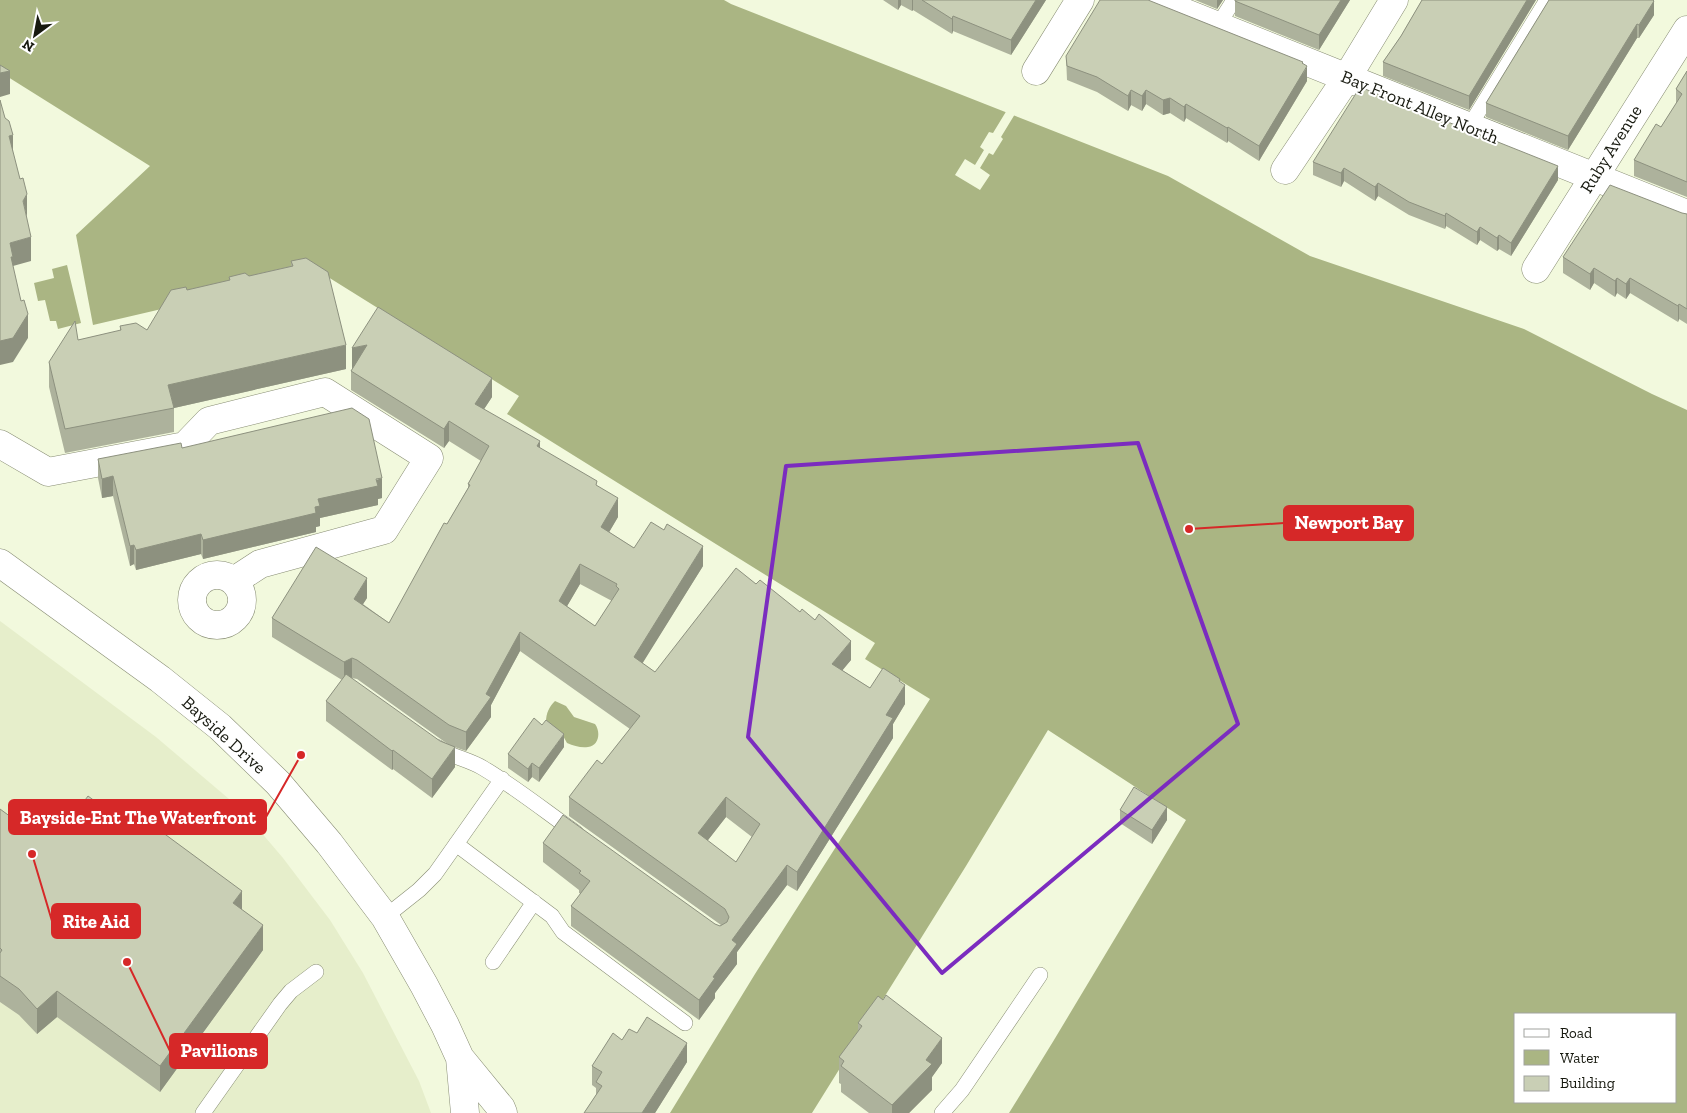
<svg xmlns="http://www.w3.org/2000/svg" width="1687" height="1113" font-family="'Zilla Slab',serif">
<style>
.built{fill:#e6eecb}
.water{fill:#aab583;fill-rule:evenodd}
.pier{fill:#f2f9dd}
.lines{fill:none;stroke-linecap:round;stroke-linejoin:round}
.lane-casing{stroke:#888d74;stroke-width:16}
.street-casing{stroke:#888d74;stroke-width:29}
.secondary-casing{stroke:#888d74;stroke-width:29}
.lane{stroke:#fff;stroke-width:15}
.street{stroke:#fff;stroke-width:28}
.secondary{stroke:#fff;stroke-width:28}
.wall{fill:#adb29c;fill-rule:evenodd}
.shaded-wall{fill:#8d917f}
.building{fill:#c9cfb5;stroke:#8d917f;fill-rule:evenodd}
.marked{fill:none;stroke:#7b2cbf;stroke-width:4;stroke-linejoin:round}
.labels{text-anchor:middle;stroke-width:4;stroke-linejoin:round;paint-order:stroke}
.street-label{font-size:18px;fill:#17190f;stroke:#fff}
.leader{fill:none;stroke:#d62828;stroke-width:2}
.callout-dot{fill:#d62828;stroke:#fff;stroke-width:2}
.callout{fill:#d62828;stroke:#d62828;stroke-width:2}
.callout-label{font-size:19px;text-anchor:middle;font-weight:bold;fill:#fff}
</style>
<rect width="100%" height="100%" fill="#f2f9dd"/>
<path class="built" d="M0,621l156,116 86,73 41,48 47,62 33,53 56,108 12,32h-431z"/>
<path class="water" d="M0,0h724l7,4 437,172 142,80 214,73 128,65 35,16v703h-678l45,-73 132,-220 -138,-90 -82,136 -154,247h-142l85,-139 175,-275 -65,-40 10,-16 -368,-229 12,-18 -199,-124 -227,53 -17,-90 74,-69 -150,-94zM1516,1014h160v88h-160z
M67,265l14,58 -23,6 -2,-8h-6l-5,-21 -7,1 -4,-18 20,-5 -2,-9z
M555,701l11,5 8,11 21,7c6,8 4,22 -7,23 -7,1 -14,-1 -21,-4l-5,-9 -16,-12c0,-9 3,-15 9,-21z"/>
<path class="pier" d="M1007,110l8,4 -14,23 2,2 -10,16 -4,-2 -9,15 10,7 -10,15 -25,-15 10,-16 10,6 9,-15 -4,-3 9,-15 4,1z"/>
<g class="lines">
<g class="lane-casing">
<path id="lane" d="M1218,25l16,-25
M1469,127l78,-127
M437,747c14,10 31,12 46,21 32,19 62,43 93,65
M456,844l96,72 11,16 122,91
M385,917l34,-27 16,-16 67,-95
M493,962l41,-60
M203,1113l77,-109 11,-13 25,-19
M942,1113l20,-23 78,-115"/>
</g>
<g class="street-casing">
<path id="street" d="M1153,0l534,214
M1036,71l44,-71
M1285,170l61,-91 48,-79
M1536,269l151,-239
M0,444l48,28 137,-26 24,-25 116,-29 104,66 -45,72 -124,34 -26,17
M192 600a25 25 0 1 1 50 0a25 25 0 1 1-50 0Z"/>
</g>
<g class="secondary-casing">
<path id="secondary" d="M0,563l160,116 60,48 58,56 51,60 56,74 39,68 21,40 15,33 41,50 2,5
M460,1058l5,55"/>
</g>
<use href="#lane" class="lane"/>
<use href="#street" class="street"/>
<use href="#secondary" class="secondary"/>
</g>
<path class="wall" d="M883,0h163l-35,55 -58,-24 -1,3 -39,-24 -1,1 -11,-6 -3,5z
M1195,0h28l-6,9z
M1235,0h115l-31,50 -84,-34z
M1422,0h114l-67,110 -86,-34v-14l18,-26z
M1549,0h105v15l-15,23h-2l-69,112 -82,-33v-14z
M1066,56l237,8 4,17 -48,80 -31,-20 -1,2 -41,-25 -2,4 -14,-9 -7,2 -17,-11 -4,7 -11,-6 -3,6 -31,-19 -30,-12z
M1687,71v126l-53,-21v-16l27,-33 15,-23v-15z
M1313,162l245,18 -47,76 -12,-7 -2,2 -17,-11 -3,5 -31,-19 -1,3 -36,-14 -31,-19 -3,5 -31,-20 -3,6 -28,-12z
M1682,213l5,1v110l-8,-5 -1,3 -48,-29 -4,6 -9,-6 -2,4 -21,-14 -4,7 -27,-17v-16z
M291,261l55,108 -172,39v24l-109,21 -16,-66v-25l29,-22 42,-9v-5l27,4 40,-40 42,-9v-4l20,-1 42,-10z
M352,348l140,49 -8,12 56,39 57,38 21,31 -9,15 25,16 69,18 -61,97 13,9 196,-12 -9,10 28,18 30,-6 5,22 -12,20v14l-96,153 -10,-6 -50,67v12l-22,29v5l-16,22 -128,-94v-20l10,-12 -2,-1v-3l-36,-28v-19l172,81 5,2 1,-1 -152,-109v-19l33,-33 28,-35 -110,-78 -29,54v12l-25,34 -17,-6 -92,-66 -5,-1h-1l104,89 -23,31 -39,-29 -1,1 -66,-49v-20l16,-21 -70,-43v-19l95,-20 -4,6 26,19 79,-135v-4l13,-23 -32,-20 -5,7 -93,-58v-19l2,-3h-1zM580,584l32,17 -17,25 -28,-20zM726,817l26,20 -16,25 -29,-21z
M182,448l200,50 -4,1v6l-58,13v8l-4,1v5l-113,27 -2,-5 -65,16 -2,-6 -4,2 -17,-70 -11,2 -4,-20v-19z
M564,747l-25,35 -7,-5 -4,5 -20,-14v-14z
M0,809l15,11 227,90 21,40 -103,142 -103,-75 -20,17 -18,-19 -19,-13z
M1120,810l47,10 -15,24 -32,-21z
M858,1023l84,40 -10,14v13l-23,23h-40l-28,-21v-8l-2,-1v-26l19,-25z
M622,1040l65,22 -32,51h-71l12,-18v-7l-4,-3v-19z"/>
<path class="shaded-wall" d="M898,0h3v5l-3,5z
M912,0h1v10l-1,1z
M1036,0h10l-35,55v-15z
M1217,0h6l-6,9z
M1341,0h9l-31,50v-15z
M1527,0h9l-67,110v-14z
M1654,1v14l-15,23v-13z
M953,16v15l-1,3v-15z
M1637,24v14l-69,112v-14z
M1303,62v12l4,-8v15l-48,80v-15z
M10,71v23l-10,3v-24z
M1131,90v15l-3,6v-15z
M1146,90v14l-4,7v-15z
M1170,98v15l-7,2v-15z
M1186,104v14l-2,4v-15z
M1228,127v14l-1,2v-15z
M13,135v24l-4,-23z
M1558,166v14l-47,76v-13z
M1344,168v13l-3,6v-14z
M1378,183v13l-3,5v-14z
M27,194v24l-4,-17z
M1446,213v13l-1,3v-13z
M1480,227v13l-3,5v-13z
M1499,235v14l-2,2v-13z
M31,237v24l-18,5v14l-2,1 -1,-38z
M1594,268v15l-4,7v-16z
M1617,278v15l-2,4v-16z
M1630,278v15l-4,6v-15z
M1679,304v15l-1,3v-16z
M28,314v24l-15,24 -13,3v-24z
M346,345v24l-172,39 -6,-23z
M367,345v19l-15,4v-20z
M492,378v19l-17,26v-19z
M449,421v20l-5,7v-19z
M540,441v19l-3,-14z
M113,476v20l-11,2v-19z
M382,478v20l-4,1v6l-58,13v8l-4,1v5l-113,27v-19l112,-33 3,-8z
M618,498v19l-17,29v-19z
M201,534v20l-65,16v-20z
M134,545v19l-4,2v-20z
M703,546v20l-69,111v-20z
M580,564v20l-21,36v-19z
M367,578v20l-13,20v-19z
M520,632v19l-29,54v12l-25,34v-19l20,-38z
M851,641v19l-19,23v-19z
M352,658v20l-8,3v-19z
M900,679v14l5,-8v19l-12,20v14l-96,153v-19l89,-157z
M564,734v13l-25,35v-14z
M455,747v20l-23,31v-19z
M393,750v19l-1,1v-19z
M532,763v14l-4,5v-13z
M726,797v20l-28,36v-20z
M1167,807v13l-15,24v-14z
M787,865v20l-50,67v12l-22,29v5l-16,22v-20l14,-23 19,-37z
M242,891v25l-9,-13z
M263,925v25l-103,142v-26z
M57,991v26l-20,17v-25z
M942,1038v25l-10,14v13l-23,23h-17v-8z
M687,1043v19l-32,51h-13z"/>
<path class="building" d="M922,0h114l-25,40 -58,-24 -1,3z
M1100,0h48l155,62 -1,1 5,3 -48,80 -31,-19 -1,1 -41,-24 -2,3 -14,-9 -7,2 -17,-10 -4,6 -11,-6 -3,6 -31,-19 -30,-11 -1,-10z
M1235,0h106l-22,35 -84,-34z
M1422,0h105l-58,96 -86,-34 18,-26z
M1549,0h104l1,1 -15,24 -2,-1 -69,112 -82,-33z
M0,65l10,6 -10,2z
M1687,71v111l-53,-22 22,-36 5,3 21,-33 -6,-5z
M1360,87l198,79 -47,77 -12,-8 -2,3 -17,-11 -3,5 -31,-19 -1,3 -36,-14 -31,-19 -3,4 -31,-19 -3,5 -28,-11z
M0,100l5,18 4,3 4,14 -4,1 11,43 3,-1 4,16 -4,7 8,36 -21,6 3,14h-2l10,44 3,-1 4,14 -15,24 -13,3z
M1610,185l72,28 5,1v95l-8,-5 -1,2 -48,-28 -4,6 -9,-6 -2,3 -21,-13 -4,6 -27,-17z
M306,258l22,14 18,73 -178,40 6,23 -109,21 -16,-67 26,-41 3,19 43,-10 -1,-4 16,-3 11,7 24,-40 15,-3 1,3 43,-10 -1,-3 16,-4 4,3 44,-10 -2,-5z
M378,307l114,71 -17,26 65,37 -3,5 60,35 -1,4 22,13 -17,29 33,21 17,-26 13,8 3,-6 36,22 -69,111 21,15 81,-104 20,16 4,-4 40,32 2,-3 13,11 4,-6 32,27 -19,23 38,24 13,-20 17,11 -1,2 6,4 -19,30 7,3 -96,154 -10,-7 -55,75 5,4 -24,33 2,1 -16,22 -128,-94 19,-25 -11,-8 2,-2 -38,-28 20,-28 152,109 5,2 7,-4 2,-5 -4,-8 -156,-112 28,-37 5,4 38,-48 -120,-84 -34,62 5,3 -25,35 -17,-7 -92,-65 -5,-2 -8,4 -72,-44 44,-71 51,31 -13,21 35,24 55,-100 3,1 23,-39 -2,-1 21,-38 -40,-25 -5,8 -93,-58 16,-26 -15,3zM580,564l37,20 -1,2 3,3 -24,37 -36,-25zM726,797l34,27 -24,38 -38,-29z
M352,408l17,11 13,59 -6,1 2,7 -60,13 2,7 -5,1 1,6 -113,27 -2,-6 -65,16 -2,-5 -4,1 -17,-70 -11,3 -4,-20 83,-16 1,5z
M346,674l94,67 15,6 -23,32 -39,-29 -1,1 -66,-50z
M534,718l8,7 4,-5 18,14 -25,34 -7,-5 -4,6 -20,-15z
M1134,787l33,20 -15,23 -32,-20z
M88,796l31,23 9,-12 114,84 -9,12 30,22 -103,141 -103,-75 -20,18 -18,-20 -19,-13v-23l2,-3 -2,-2v-139l15,11 10,-9 13,-5h13l26,5z
M886,995l56,43 -16,22 6,4 -40,41 -51,-39 3,-5 -5,-4 23,-31 -4,-3 20,-27 5,4z
M647,1017l40,26 -45,70h-58l18,-27 -6,-4 6,-10 -10,-6 21,-33 9,7 7,-11 8,4z"/>
<path class="marked" d="M1138,443l100,281 -296,249 -194,-236 38,-271z"/>
<g class="labels">
<g class="street-label">
<text transform="translate(1420 107) rotate(22)" y="6">Bay Front Alley North</text>
<text transform="translate(1611 149) rotate(-58)" y="6">Ruby Avenue</text>
<text transform="translate(224 735) rotate(42)" y="6">Bayside Drive</text>
</g>
</g>
<path class="leader" d="M1189 529L1284 523M301 755L266 817M32 854L52 921M127 962L170 1051"/>
<g class="callout-dot">
<circle cx="1189" cy="529" r="5"/>
<circle cx="301" cy="755" r="5"/>
<circle cx="32" cy="854" r="5"/>
<circle cx="127" cy="962" r="5"/>
</g>
<g class="callout">
<rect x="1284" y="506" width="129" height="34" rx="5"/>
<rect x="9" y="800" width="257" height="34" rx="5"/>
<rect x="52" y="904" width="88" height="34" rx="5"/>
<rect x="170" y="1034" width="97" height="34" rx="5"/>
</g>
<g class="callout-label">
<text x="1349" y="529">Newport Bay</text>
<text x="138" y="824">Bayside-Ent The Waterfront</text>
<text x="96" y="928">Rite Aid</text>
<text x="219" y="1057">Pavilions</text>
</g>
<rect x="1514" y="1013" width="162" height="90" fill="#ffffff" stroke="#a2a39f"/>
<rect x="1524" y="1029" width="25" height="8" fill="#ffffff" stroke="#a2a39f"/>
<text x="1560" y="1038" font-size="15" fill="#17190f">Road</text>
<rect x="1524" y="1050" width="25" height="15" fill="#aab583" stroke="#a2a39f"/>
<text x="1560" y="1063" font-size="15" fill="#17190f">Water</text>
<rect x="1524" y="1076" width="25" height="15" fill="#c9cfb5" stroke="#a2a39f"/>
<text x="1560" y="1088" font-size="15" fill="#17190f">Building</text>
<g transform="translate(35 35) rotate(212)" stroke="#ffffff" stroke-width="4" paint-order="stroke">
<path d="M0-4L9 19L0 12L-9 19Z" fill="#17190f"/>
<text y="-8" font-size="14" font-weight="bold" text-anchor="middle" fill="#17190f">N</text>
</g>
</svg>
